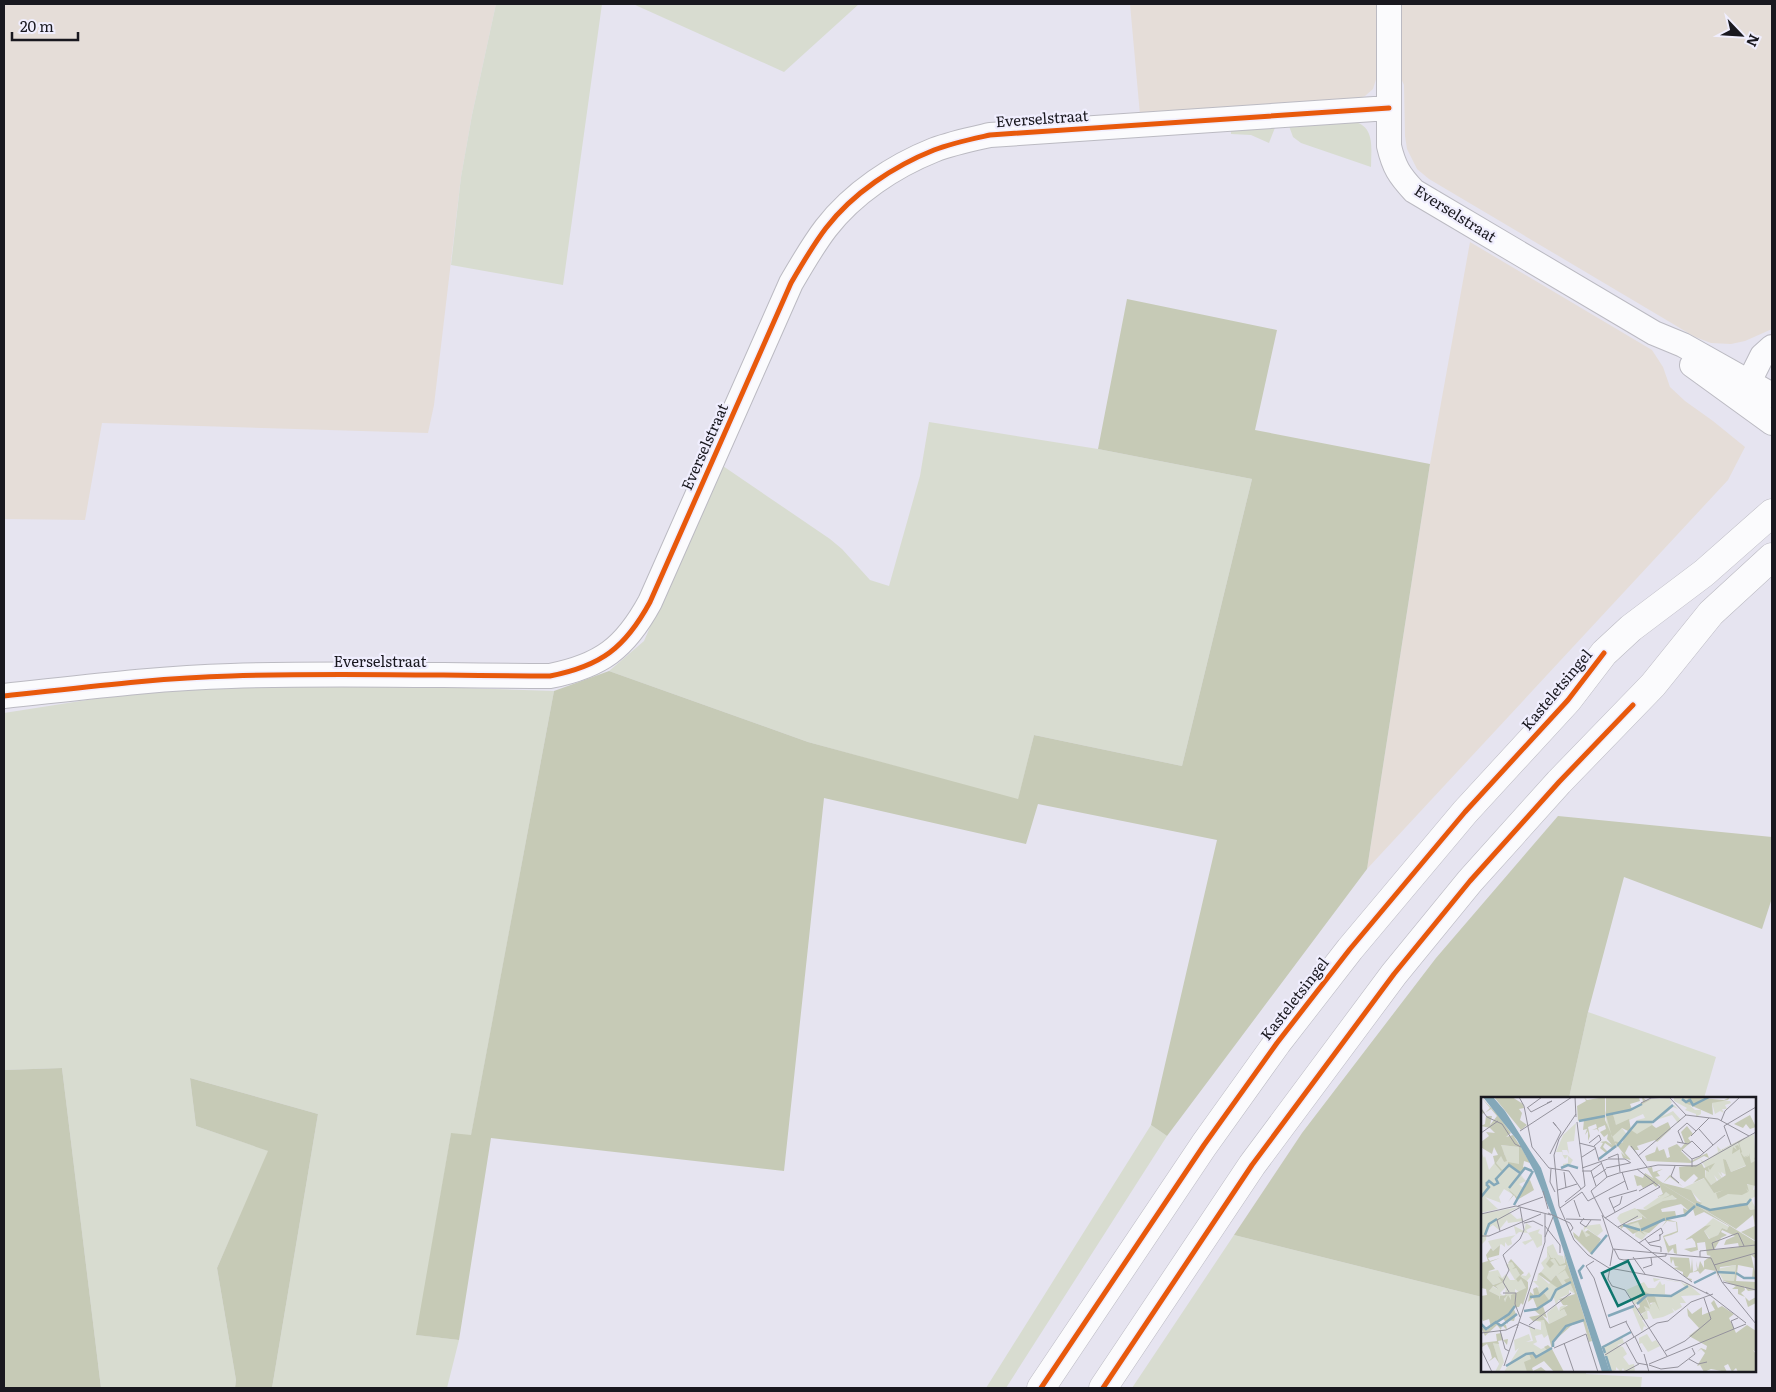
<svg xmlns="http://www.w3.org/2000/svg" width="1776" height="1392" font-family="Literata,serif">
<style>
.industrial{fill:#e5ddd8}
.green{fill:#d8dcd0}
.forest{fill:#c6cab6}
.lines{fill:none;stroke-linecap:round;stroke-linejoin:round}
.minor-casing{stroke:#bbbac2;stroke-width:26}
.primary-casing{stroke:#bbbac2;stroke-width:29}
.minor{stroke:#fbfbfd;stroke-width:24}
.primary{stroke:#fbfbfd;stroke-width:28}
.cycleway-casing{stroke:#f0eefe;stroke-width:8}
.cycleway{stroke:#e8590c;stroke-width:5}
.labels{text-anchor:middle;stroke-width:4.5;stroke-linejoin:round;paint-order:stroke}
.street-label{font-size:15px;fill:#19181f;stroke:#f0eefe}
.inset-river{fill:none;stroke:#84a8b9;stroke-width:2.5}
.inset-road{fill:none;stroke:#94929c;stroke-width:1}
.view{fill:#0f766e;fill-opacity:0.15;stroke:#0f766e;stroke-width:2.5}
.inset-edge{fill:none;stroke:#19181f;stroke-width:2.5}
</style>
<rect width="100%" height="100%" fill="#e6e4f0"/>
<path class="industrial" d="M4,4h492l-24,111 -11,62 -27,228 -6,28 -326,-10 -17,97 -81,-1z
M1130,4h642v325l-27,12 -14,3 -20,-1 -16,-6 -266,-158 -12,-10 -10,-20 -2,-13 -1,-51 -4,-9h-23l-4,13 -8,7 -6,2 -219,17z
M1470,242l182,108 11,17 7,20 15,14 28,20 32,26 -17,33 -361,389 63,-405z"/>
<path class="green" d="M496,4h106l-39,281 -112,-20 10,-88 11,-62z
M633,4h226l-75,68z
M1351,121c25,4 20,27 20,46l-70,-24 -8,-6 -4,-11z
M1276,125l-7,18 -18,-8 -20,-1v-6z
M929,422l169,27 154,30 -70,287 -148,-31 -16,65 -210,-58 -199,-71 35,-30 76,-177 110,75 12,10 28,31 19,6 31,-110z
M401,686l153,5 -83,445 -20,-2 -34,201 42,5 -12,48h-175l46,-274 -128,-36 6,48 73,25 -52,117 19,112 -1,8h-134l-39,-320 -58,2v-357l121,-19 119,-7z
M1588,1012l128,45 -12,41h-135z
M1151,1125l16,11 -161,252h-20z
M1234,1235l248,62v74h104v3l56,3 -1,11h-509z"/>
<path class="forest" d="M1127,299l150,31 -22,100 175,34 -63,405 -200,267 -16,-11 66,-285 -179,-36 -12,40 -202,-46 -40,373 -293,-33 -32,202 -43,-5 35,-202 20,2 83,-444 55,-20 199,71 210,57 16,-64 148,31 70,-287 -154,-30z
M1558,816l214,21v61l-10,31 -138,-52 -36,135 -19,86h-87v199l-248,-62 68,-102 134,-175z
M62,1068l39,320h-97v-318z
M190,1078l128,36 -46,274h-37l1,-8 -19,-112 51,-117 -72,-25z"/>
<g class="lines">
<g class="minor-casing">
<path id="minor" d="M1389,4v142c5,21 10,29 25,45l240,142 29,12 89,50
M1692,365l80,58
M1749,382l13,-26 10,-9
M4,696c75,-8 151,-18 227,-20 106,-4 212,0 319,0 51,-10 75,-28 100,-74l141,-319c11,-19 22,-38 35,-55 27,-35 68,-62 108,-78 18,-7 38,-11 56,-15l399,-27"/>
</g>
<g class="primary-casing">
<path id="primary" d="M1041,1388l163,-243 73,-102 73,-94 115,-137 103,-112 36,-47 27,-25 73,-55 68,-60
M1103,1388l149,-223 142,-191 76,-93 89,-99 94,-97 58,-72 61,-56"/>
</g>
<use href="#minor" class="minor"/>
<use href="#primary" class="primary"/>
<g class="cycleway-casing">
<path id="cycleway" d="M4,696c75,-8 151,-18 227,-20 106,-4 212,0 319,0 51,-10 75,-28 100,-74l141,-319c11,-19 22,-38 35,-55 27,-35 68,-62 108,-78 18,-7 38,-11 56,-15l399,-27
M1041,1388l163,-243 73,-102 73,-94 115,-137 103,-112 36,-47
M1103,1388l149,-223 142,-191 76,-93 89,-99 74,-77"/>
</g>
<use href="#cycleway" class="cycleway"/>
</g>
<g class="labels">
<g class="street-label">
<text transform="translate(1042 119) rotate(-4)" y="5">Everselstraat</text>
<text transform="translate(1455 214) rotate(32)" y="5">Everselstraat</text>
<text transform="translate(705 447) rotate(-66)" y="5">Everselstraat</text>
<text x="380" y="667">Everselstraat</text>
<text transform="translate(1557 690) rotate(-50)" y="5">Kasteletsingel</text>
<text transform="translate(1295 999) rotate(-52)" y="5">Kasteletsingel</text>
</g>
</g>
<g transform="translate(1481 1097)">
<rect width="275" height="275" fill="#e6e4f0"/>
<path d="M125,0l-1,14 14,19 3,-2 6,8 9,-16 8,-2 -2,-4 -27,12 -3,-12 21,-5 18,-10 17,-1 3,4 -3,5 5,-2 4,4 -5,-2 -10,9 10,-5 8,9 -3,3 -6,-8 -13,4 -7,4 1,4 -25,13 -3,-2 -6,6 -5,-3 7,10 -7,-10 -7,-16 -2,-14zM193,0h15l-3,5 9,8h6v4l-5,3v-3l-11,-4 2,-2 -13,-7zM237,4h12l1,2 -6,2 2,4h-5l2,4 -4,-2 -5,3 -3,-11zM95,26l-2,18 -7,1 2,12 -2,-4h-5l1,5h4l6,5 -3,5 -7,2v-3l5,-1v-7l-3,3 -2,-3 -1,-4h-6l7,-17zM273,37l2,27 -25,11 -5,-12v15l-5,-3 2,5 -5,-5 4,6 -4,2 -4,-5 3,6 -6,4 -6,-6 9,14 -3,-6 11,-8 4,10 29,-6 -2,7 3,-1v7l-5,3 5,10 -6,1 -3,-6 -7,-1 -31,7 -10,-6 2,-2 -11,-12 6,12 -4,-2 -9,-12 22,-10 1,-10 -6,-9 4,3 14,-10 -1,-6 4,4zM19,48l19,2v17l-10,1 17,16 -7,3 4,4 -6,9 -13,-8 -5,8 2,6 -16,-6 13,12 -17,4v-61l3,6 1,-2 4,14 12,-15 3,7 1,-7zM185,95l11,6 -31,12 -3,-2zM253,107l3,7 11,-1 -25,3 -2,-5 10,-2 2,5zM38,110l-10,5 8,7 5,-1 1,3 -15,2 -1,-3 -8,10 -6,-5 -6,4 -1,11 -5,5v-31zM154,111l12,11 -3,-2 -23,7 -4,-6 3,-4zM232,121l16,9 -2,3 -5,-2 -4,7 -8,4 -6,-8 4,-5h-3zM150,125h7l6,8 -1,-6 8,-2 2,5 -11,13 -7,-4 1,-6 -11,-4zM45,126l6,4 -6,3 2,3 -9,-1 -8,7 1,5 -4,2 -3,-4v5l-4,-3 -8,7 -5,-10 28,-6 -2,-9 10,5zM119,127l3,7 -6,5 -11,-8 -2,3 6,4 -4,2 -3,-3 1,-8zM59,132l-2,4 4,2v10l-5,3 -4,-8 -8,5 -3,-3 10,-3 -4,-6zM72,147l5,11 5,1 6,23 -6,7 -7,-11 -5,6 8,8 11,-6 5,11 -6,-4v4l-9,4 -4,7 3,6 1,-4 7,-3 -3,5 3,6 -18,9 -2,-11 9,-8 -2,-7 -10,7 4,-6 -4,-6 -4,2 -3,-7 2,-1 -6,-6h4l1,-7 11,10 2,-2 -10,-10 3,-4 -3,-5 6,-6v-10zM31,164l8,14 6,1 3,-4 2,4 -5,6 -4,-5 -4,3 3,-1 6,9 -8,4 -4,-3v11l-7,-1 -4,3 2,-15 -6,6 3,3 -3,4 -1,-4 -10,-5 3,-5 5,3 -1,-4 3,-2 -6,2 -6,-7 1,-6 10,-2 4,8 4,-4 4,6h5l-9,-15zM255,168l-2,16 -11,-1 -6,-11zM166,180l31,5h4l2,2 3,-1 14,12 -20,1 5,7h-6l2,4 -7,4 -3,-3 2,4 -11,5 -10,2 -4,-8h-2l1,8 -6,1 5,8 -3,-2 -2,6 -10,-24 3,-2 5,10 6,-5 -2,-5 5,1 -5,-11 6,9 6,-5 -12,-9 -7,5 3,5 -5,4 -9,-15 18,-8 4,6h7l5,-7 2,4 3,-1v10l6,2 14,-9 -4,-5 -20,-3 -7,3 -1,-4zM63,222l5,15 -5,4 -2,-4 -7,2 2,6 -4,2 8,5 5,-2 2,4 -12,6 -2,-4 -7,19h-23l15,-24 -4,3 -1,-11 15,-6 2,6 -5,2 7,-1 -4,-14 12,3v-8l-8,-2zM166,237l5,8 4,-2 4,6 -12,6 -6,-9 -3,1v-6zM141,240l2,6 -7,2 6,2 4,7 -4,3 6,8 5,-1 1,8h-10l-2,-4 -2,4 -5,-5v3l-6,2 -8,-26zM17,245l6,20 -5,10h-4l4,-8 -6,-21z" fill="#d8dcd0"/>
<path d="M0,0l16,17 14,19 -5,4 7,-2 9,14 8,14 -6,-2 -1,6 10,2 -6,-1 -7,6 6,7 4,-1 4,10 -17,10 2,4 -5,-9 -6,7 5,-7 -5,-6 9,8 10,-15 -15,-16 -11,5 -6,-7 -2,-8 5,-1 -4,-8 -2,7 -10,-6 -1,-6 8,-6 -3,-4 9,1 -5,-5 -9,-2 4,-2 1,-8h6l-2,9 7,-9 -6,-7 -6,4 -4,1v-7l4,6 5,-5zM20,48l18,2v17l-11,-2v5l-6,3 -6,-7 5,-7 3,6 3,-1zM13,0h18l11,7 1,4 -5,1 3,4 -2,7 7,5 -6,5zM103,0l3,3 18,-3v23l12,27 -7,4 2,-3 -7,-5 -2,4 5,5 -2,1 -6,-5 3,-5 -3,-1 6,-1 6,4 -5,-6 1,-5 -4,3 -4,-5 6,-3 -1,-4 -7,3 1,4 -2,-3 -5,1 5,-2 -1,-4 -8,3 2,9 -2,5v-10l-3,4 2,-6 -4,1 1,-10 -6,1 -1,-15 9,-5zM125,0l33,1 1,3 -10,3 2,5 11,-7 -1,-5 4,3 6,-1 -18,10 -21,5 3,11 13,-6 2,11 6,4 15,-9 4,3 12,-6 3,7 -14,13 -2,-2 -18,6 2,4h-4l3,5 -9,-10 -4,8 6,7 -8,-2 -2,-6 5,5 -12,-16 8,2 6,-12 -6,-3 -10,9 -6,-22zM208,0l35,3 6,-3 -2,3 -16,3 1,12 -28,-12zM269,18l6,12 -6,2 -4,-5 -3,4 -9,-4zM206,29l6,8 -5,4 3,4 -10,9 10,10 16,-8 2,5 -5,-2 -13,7 -44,-2 -2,-5 10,-4 2,-6 2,5 5,-2 3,9 3,-1 -2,-9 9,-4 4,4 4,-5 -4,-11zM265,40l-7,6 3,9 -1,1 3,4 5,-2 -5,3 5,-2v-3l2,10 4,-2 -1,-4 2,3v26l-9,-2 2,8 -3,-4 2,4 -6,3 -14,-1 -10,5 -2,-6 8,-3 -10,3 -10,-15 -11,5 5,-5 -4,-4 -9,8 -5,-4 -1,-11 23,-3 2,4 11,-5 -5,7 -2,-3 1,5 -4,-2v7l6,8 15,-10 -3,-16 3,1 5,12 15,-6 -6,-14v-3l-8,5 1,-7 4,3 -2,-4 3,-1 2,4 -2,-7 -17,8zM171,70l1,5 10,-3 -6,3 3,4 -5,1 5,4 3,2 7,-8 13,12 -13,-10 -7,6 28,7 6,11 5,2 -3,2 10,5 31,-7 7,1 3,6 6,-1v32l-15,-9 14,-6 -2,-11 -17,14 -82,-50 102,63v17l-5,-4 5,21 -4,2 1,-10 -15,-3 -2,16 20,1v8l-8,1 -4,-5 1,4 -4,3 8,8 7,-4v6l-8,4 -3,-10 -7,-3v-5h-6l4,-3 -14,-6 12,1 2,-16 -16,2 -1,5 -2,-3 2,11 -3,-9 -11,-2 -5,5 -2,-3 -8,2 -3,5 5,1 -1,2 -8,-6v-3l-10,-4 6,-1 -4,-1 -2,-7 -2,5 -1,-7 19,1 2,13 1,-13 1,14 4,-2 -1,-9 2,9 2,-9 4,7v-7l7,-5 -4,-1 -2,-13 -8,1 1,7 -7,2 -7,-3 12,-2 -1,-5 -3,-4 -7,2 20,-14 6,-1 -7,6 5,8 9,-4 4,-7 5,2 2,-4 -25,-14 -9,4 -2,-7 -9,7 -18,3 11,3 1,10 -7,3 -7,2 5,9 7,-2 1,10 -3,-1 -1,-5 -5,5 -5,-17 14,-5 -1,-9 -9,-1 -6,7 5,-7h-4l-13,12 -7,-2 -4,-9 -13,4 16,4 4,5 -6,-4 -6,3 -9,-8 -3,3 -1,-3 22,-7v-3l5,3 -11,-10 10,1 17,-9 14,-2 -5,-4 -10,4 8,-4 -4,-3 -3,3 -7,2 7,-3 -4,-10 -3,3 -3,-3 -10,4 -2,-3 -4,1 -3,-11 9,3 2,-5 8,5 -6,-10zM200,107l8,7 -6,-3 1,7 -8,1 -1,-5 -13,1 -1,-3zM241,133l13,6 -9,4 -2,5 14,-2 1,4 -25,3 7,-12 6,-3 -6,-3zM101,132l4,8 4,-2 -5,-3 3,-2 13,9 -9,16 -18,-18 -1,-5 6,5zM19,148l-1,10 -11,3 2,3 10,-3 -10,4 5,7 -6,2 -2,7 6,7 9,-3 -4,-6 6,4 -1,2 -7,4 2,3 -5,-3 -4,5 10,5v4l1,-4 7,-1 -3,4 1,3 3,-7 3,5v-5l15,-7 -5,-9 -3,3 -2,-3 4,-4 -4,-7 -4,1 3,-2 -3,-5 -4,1 3,-4 13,14 -4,3 8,6v7l-5,16 -2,-2 -2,4h-6l3,7 -2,7 -7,-1 1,4 -5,-5 -5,3 3,4 2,-2 3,1 1,5 -5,-5 -1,5 -4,-5 -12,11 -4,-9 6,3 4,-3 -2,-8 -6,2 -2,-4v-21l6,-1 -1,-6 -5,-1v-25l7,-2 -2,-6 5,-7 2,3zM66,154l4,7h4l5,7 5,-2 -1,-10 28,88 -3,1 -6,-21 -11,4 -19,17 -1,7 12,23h-10l-10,-11 -12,7 1,3 8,-4 6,5h-20l-3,-10 7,-3 -2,-5 5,-1 2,5 12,-7 -4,-4 4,-2 4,4 -8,-29 -11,1 -4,-4 11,-2 -6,-5 3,-2 -4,-10 -5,4 2,-10 4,3 -1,-6 4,-2 3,8 4,-2 5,7 -6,6 4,12 -5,-3 7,9 18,-9 -3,-6 -5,2 9,-6h-5l-4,-6 16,-5 -5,-11 -11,6 -21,-15 3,-2 10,9 5,-6 7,11 3,-3 -2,-3 5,-2 -4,-8 -8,5 8,-6 1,-4 -7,1 -5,-8 -4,2 4,4 -4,4 -4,-4 4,-6zM163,194l11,6 3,9 4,-2 -4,2 2,5 -5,-9 -5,1 1,4 -6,-11 5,13 -6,-3 2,5 -5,3 -4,-5 3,-2 -3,-11zM233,203l4,8 4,-2 12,8 -5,4 7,15 11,-8 9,6v21l-3,-2 3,4v18h-18l-2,-4 -4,4 -4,-8 -4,2 3,6 -16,-3 -7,3 -4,-7 -3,1 8,-13 -4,-4 -4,3 4,-4 5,2 1,-4 -18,-10 10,-8 -11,-12 -1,-8 5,6 10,-7v8l13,-5 -4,-7zM20,236l2,7 5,-1 -1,6 -4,-5 -5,1 1,3 -6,-1 6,20 -4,-6 -7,5 4,-4 -2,-8 -3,-6 -5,3 -1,-4 16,-2 -1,-7z" fill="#c6cab6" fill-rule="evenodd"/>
<path d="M2,0h10l12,14 36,57 69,204h-8l-49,-154 -19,-47 -17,-31z" fill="#84a8b9"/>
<path class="inset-river" d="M201,2l4,3 4,-2 3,5 16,-8M125,18l24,-5 12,-6M98,24l26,-5M136,49l20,-24h16l20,-17M118,62l17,-13M80,71l7,-3 10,3M5,87l3,-3 5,4 4,-2 -2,-4 13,-14 11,8M28,91l16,-20 7,3M0,100l8,-10 -3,-3M215,107l14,6 37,-6 4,-5M33,108l19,-34M185,122l19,-4 10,-9M142,128l17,5M160,133l24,-11M4,138l4,-11 8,-5M110,157l16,-19M236,175l18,1M255,176l8,5h12M101,182l-3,-8 5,-6M213,186l22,-11M49,200l9,-1 9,-8M156,207l10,-9 24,1 17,-10M43,214l13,-2 14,-9 5,-10 15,-8M127,219l26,-10M16,225l12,-8 6,-8M0,227l5,5 10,-7 5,4M20,229l16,-12M72,250v-5l13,-16 18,-6M124,256l-2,-6 28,-15M125,259l5,16M25,269l20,-12 7,-1 3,4 16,-9"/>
<path class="inset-road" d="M38,0l5,9 8,41 17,21 20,3 12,18M94,0l1,20M188,0l17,18 32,4 31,17M160,6l10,-5 17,-1M46,11l15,-11M47,11l3,4 21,-11 -5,2M0,12l6,8 15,7 13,20 6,3M95,17l-17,25 -5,16 5,51 15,34 14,15 21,13 73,13 26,13M240,24l4,-10 15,-14M75,29l-3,-4 8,10M218,32l14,16M39,34l52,-34M0,36l17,-12M210,39l18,-18M196,45l11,2 4,-3 12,12M98,46l16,4 4,14M108,46l10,-8 2,5 -7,6M202,46l-5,-12 9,-8 9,8M250,48l-7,-19 32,-19M150,49l16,21M201,53l10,9v8M69,57l11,-22M157,59l48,-41M101,60l14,-9M127,61l10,-4 2,18M211,62l8,-3 25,-21M120,65l6,15M194,69l-4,10 8,7M101,71l26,-9h17l6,4M125,71l24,-5M70,72l-1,13 5,10M101,74h9l11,-8M110,74l5,15M83,75l2,16M141,75l6,18M112,81l13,-9M77,93l19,-6M62,94l5,18M110,94l16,-14 12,-4 39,-8 38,1 60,-34M110,94l13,26 88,65M158,94l16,-9M93,103l6,17M84,105l20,-16 -8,-64M37,109l25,-9M79,111l22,-16 6,9 37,-20M132,111l7,-4 2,-8M134,115l-6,-14 28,-8M67,116l22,10 3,5 -3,4M0,117l35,-8 35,9M121,118l11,34 -3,17M103,121l-4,5 6,4 5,-7M124,121l55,-31 -23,-18M85,122l35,1M43,126l9,-2 10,5M64,129l15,19v8M137,130l20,-11M19,134l-3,-11 22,-12M0,139h8l52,-22M64,140l8,-20M164,142l5,6 11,2v5M158,146l22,-15 2,5 -4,3M167,146l12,-3v-6M132,152l98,9 11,24 34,42M133,152l5,10 5,1 42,-4v-3M233,153l-2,-7 26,-10 6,13M152,160l12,17M219,160v-6l56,-6M113,164l-8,5 8,12 16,50 17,-7M233,168l42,-12M129,171l-2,11 4,7 13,4 42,66M162,171l9,-3 -1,-7M242,185l33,8M28,195l-6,-10 6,-12 -6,-15 17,-16 4,-9 -4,-23M225,195l40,31M22,196h13l-1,11 5,13M38,225l16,7M145,225l8,15M48,228l42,-32M36,231l28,-86v-28M253,232l-3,-8 7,-3M19,233l5,19 4,2M0,236l25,-3 12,-6M154,240l7,15M83,246l10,29M145,246l11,20 11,2M73,251l32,-14 12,38M0,252l11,23M184,254l20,-10 26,-22 -7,-21M163,257l5,18M124,258l52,-32 11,-2 23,-19 22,-8M208,262l9,5 9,-2M168,267l97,-40M168,268l12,4 17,-2 17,-13 -3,-6M23,269l14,-41M143,275l15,-8"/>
<path class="view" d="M147,164l16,33 -26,12 -16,-33z"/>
<rect width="275" height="275" class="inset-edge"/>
</g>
<rect width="1776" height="1392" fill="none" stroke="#19181f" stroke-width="10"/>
<g transform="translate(1741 35) rotate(115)" stroke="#f0eefe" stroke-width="4" paint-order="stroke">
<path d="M0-4L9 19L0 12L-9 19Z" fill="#19181f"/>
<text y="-8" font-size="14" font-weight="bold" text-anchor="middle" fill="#19181f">N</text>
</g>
<path d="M12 32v8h66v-8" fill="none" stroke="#19181f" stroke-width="2.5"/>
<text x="20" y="32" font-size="15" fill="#19181f" stroke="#f0eefe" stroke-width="4" paint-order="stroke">20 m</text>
</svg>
